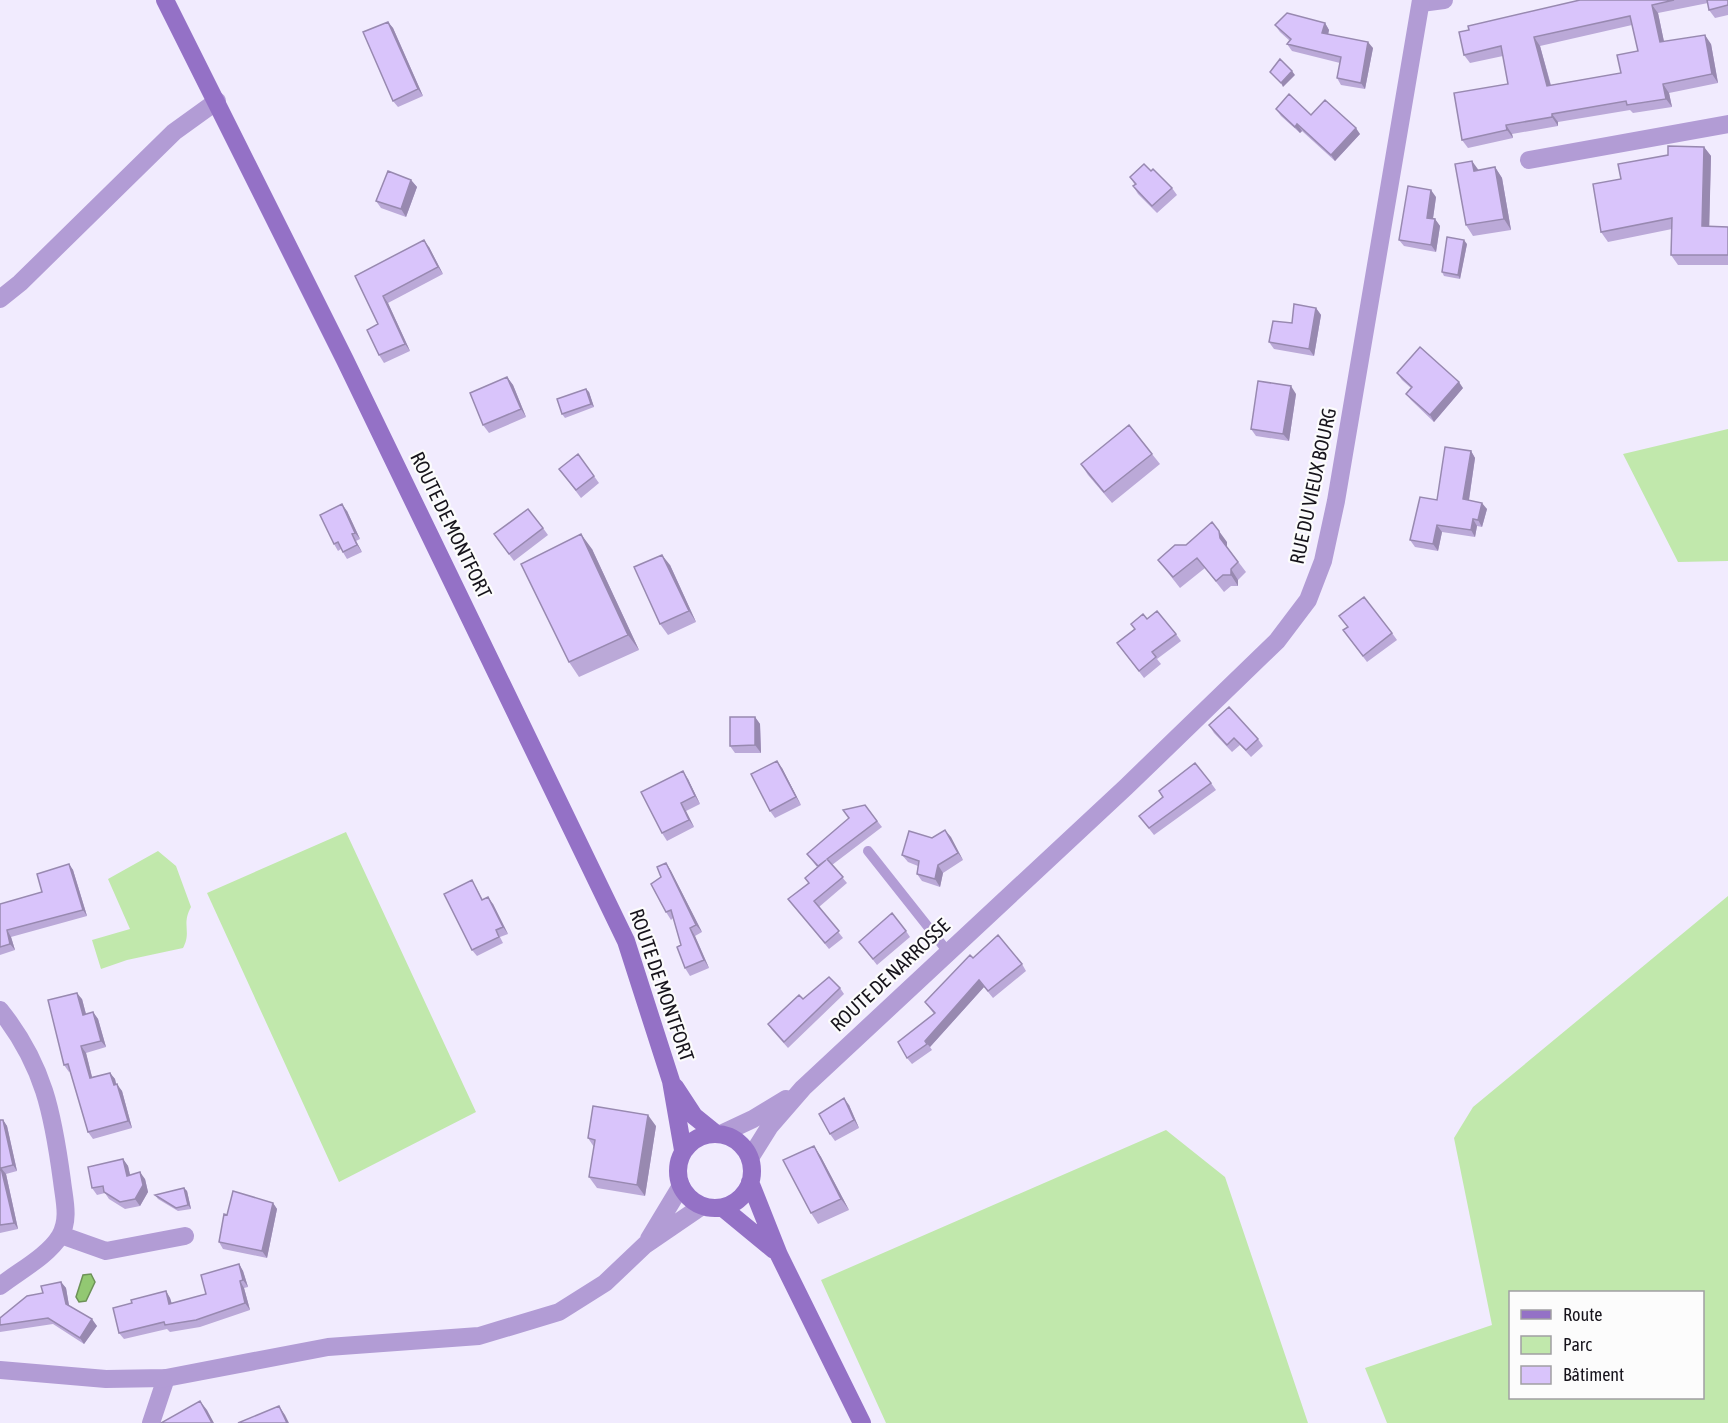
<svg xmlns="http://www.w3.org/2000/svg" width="1728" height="1423" font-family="'Asap Condensed',sans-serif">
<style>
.green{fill:#c1e8ac;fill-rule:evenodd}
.water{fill:#92c872;stroke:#6d9258;stroke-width:1.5}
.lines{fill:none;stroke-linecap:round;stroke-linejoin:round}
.service{stroke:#b29cd5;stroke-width:10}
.minor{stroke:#b29cd5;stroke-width:18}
.tertiary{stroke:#b29cd5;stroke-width:18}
.secondary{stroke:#9471c6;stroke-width:18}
.wall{fill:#bba9d8;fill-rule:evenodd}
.shaded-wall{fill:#9889b0}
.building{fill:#d9c4fb;stroke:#9889b0;stroke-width:1.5;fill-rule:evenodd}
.labels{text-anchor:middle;stroke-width:4.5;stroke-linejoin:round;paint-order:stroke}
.street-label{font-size:20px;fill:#17141c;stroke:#fcfcfc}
</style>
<rect width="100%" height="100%" fill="#f1ebfe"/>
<path class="green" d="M1728,429v132l-50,1 -55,-108z
M346,832l130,280 -137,70 -132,-289z
M158,851l18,15 15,41c-10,18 1,24 -8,41l-56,12 -26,9 -9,-29 38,-11 -22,-50z
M1728,896v527h-341l-22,-55 127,-43 -38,-187 19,-31zM1510,1292h192v106h-192z
M1166,1130l59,47 83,246h-422l-65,-143z"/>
<path class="water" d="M91,1274l4,8 -9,19 -7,1 -3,-5 7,-22z"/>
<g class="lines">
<path class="service" d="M868,851l80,101"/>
<path class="minor" d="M1421,3l23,-3
M1529,160l199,-36
M0,299l20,-16 154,-151 43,-31
M0,1010c44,55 53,104 62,171 2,18 8,38 -2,55 -12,20 -41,35 -60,50
M61,1235l45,16 79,-15
M151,1423l15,-45"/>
<path class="tertiary" d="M721,1134l32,-15 33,-20
M750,1158l20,-32 33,-38 323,-301 151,-146 31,-41 15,-39 13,-60 85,-501
M649,1239l32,-53
M0,1370l106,9 60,-1 162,-31 151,-11 80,-24 46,-29 40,-38 57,-39"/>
<path class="secondary" d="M165,0l180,360 281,581 45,140 12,69
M675,1087l19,29 21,17
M678 1171a37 37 0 1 1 74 0a37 37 0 1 1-74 0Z
M750,1182l29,73 83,168
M723,1208l51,42"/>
</g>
<path class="wall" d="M1580,0h148v15l-13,3 -6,-8 -1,-7 -50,10 6,29 47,2 7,39 -49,10 3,14 -39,6 -3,-3 -72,12v4l-46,8 1,4 -45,10 -6,-8 46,-56 -5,-28 -33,7 -6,-8 5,-25zM1632,25l6,26 -17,22 -70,12 -11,-39z
M388,22l5,6 30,68 -25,11 -5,-6z
M1325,23l4,7 -1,4 45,14 -8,41 -24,-4 -4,-7 3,-15 -48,-12 -5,-7 3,-3 -10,-9 -5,-7z
M1276,109l35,6 49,19 -25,27 -33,-30 -2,2 -19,-17z
M1704,147l7,9 -2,70 19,1v38h-50l-7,-10 1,-26 -64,13 -7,-10 20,-53 47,-24z
M1495,167l7,11 9,52 -38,6 -7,-11 13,-55z
M1151,171l21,17 5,7 -20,18 -19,-19 -5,-8 2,-1 -5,-8z
M411,180l6,7 -11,30 -25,-9 -5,-7z
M1436,197l-3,22h2l5,7 -4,26 -32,-6 -5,-6z
M1467,244l-7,35 -16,-3 -2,-4z
M429,247l14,27 -55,29 22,48 -26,12 -5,-8 -1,-31 -23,-48z
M1316,308l5,7 -7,41 -40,-7 -5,-7z
M1397,373l66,15 -29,34 -23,-22 -5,-6 5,-6 -9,-8z
M507,377l6,8 13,32 -37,16 -6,-8z
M586,389l3,3 5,15 -29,11 -3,-4z
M1296,394l-7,47 -33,-5 -5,-7z
M1471,451l4,7 -6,42 18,9 -5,18 -5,-1 -2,11 -33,-5 -4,19 -23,-4 -5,-7z
M578,454l21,29 -18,15 -22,-29z
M1152,454l8,10 -48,39 -24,-28 -7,-11z
M347,511l13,28 -4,2 6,11 -15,7 -6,-10 -3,2 -4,-7z
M543,528l5,7 -34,26 -20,-27z
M1227,542v5l19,25 -8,8v6h-7l-7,6 -19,-24 -25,20 -22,-28 28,-15z
M592,549l47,101 -60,27 -10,-15z
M670,565l26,57 -28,13 -8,-11z
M1147,619l29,15 5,7 -24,18 4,5 -17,14 -27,-35z
M1343,630l49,3 5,7 -30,22z
M755,717l5,7 1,29h-26l-5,-7z
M1209,725l49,14 5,7 -12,11 -11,-12 -8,7 -18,-19z
M782,768l19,37 -26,13 -5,-7z
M688,779l12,25 -14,7 8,16 -27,14 -5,-8z
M1211,783l5,7 -62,45 -15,-19 24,-19z
M865,805l17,22 -50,38 15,18 -28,24 24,31 -14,11 -41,-50 21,-16 -4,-5 12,-11 -10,-13z
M945,830l18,30 -20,13 -3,14 -18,-6 -5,-7 1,-8 -10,-4 -6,-7z
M666,863l5,8 31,61 -7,4 14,32 -19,8 -5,-8 -4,-23 -8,-27 -2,2 -5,-8 -5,-35z
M69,864l4,6 14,46 -76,21 4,13 -15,5v-51l42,-12z
M476,887l7,13 10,4 15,30 -8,3 3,6 -26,13 -5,-6z
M906,931l4,6 -33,28 -18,-23z
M973,958l49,6 4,7 -33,27 -9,-11 -54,60 2,3 -20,14 -5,-6 27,-44 -9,-12z
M840,988l4,6 -56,54 -16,-18 -4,-6 35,-25z
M82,999l4,15 7,-2 5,7 8,28 -20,6 6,24 18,-4 5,6 1,6 6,6 10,37 -39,11 -5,-7 -18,-61 -1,1 -5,-7z
M849,1105l10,23 -24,13 -5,-7z
M0,1120h3l4,6 10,45 -11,3 12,55 -18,4z
M656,1126l-11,70 -48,-8 -8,-11 5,-30 -6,-9z
M814,1146l7,11 28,53 -31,14 -7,-11z
M123,1159l5,7 2,9 15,4 3,13 -8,14 -15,3 -16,-10 -4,-6 -8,2 -5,-7z
M184,1188l3,3 4,18 -13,2 -20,-12 -3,-4z
M273,1203l4,6 -10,49 -44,-9 -4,-7z
M239,1264l4,7 5,16 -4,1 6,22 -50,17 -30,5 -3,-3 -43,10 -5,-6 13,-30 34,-12 4,7 2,6 34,-10z
M61,1282l5,6 3,18 28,20 -13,18 -31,-20 -53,8v-7l43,-32z"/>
<path class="shaded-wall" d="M1652,5l6,8 8,38 -6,-9z
M388,22l5,6 30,68 -5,-7z
M1325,23l4,7 -2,10 -5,-7z
M1705,35l6,9 7,39 -6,-9z
M1534,37l6,9 13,48 -6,-8z
M1368,42l5,6 -8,41 -4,-6z
M1292,71l3,4 -12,12 -2,-4z
M1663,84l6,9 3,14 -6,-8z
M1552,114l6,8v4l-6,-9z
M1297,124l5,7 -2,2 -5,-6z
M1506,125l6,9 1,4 -6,-8z
M1356,128l4,6 -25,27 -4,-6z
M1704,147l7,9 -2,80 -7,-10z
M1472,161l8,11 -6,-1z
M1495,167l7,11 9,52 -7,-11z
M411,180l6,7 -11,30 -5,-8z
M1431,190l5,7 -4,28 -5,-7z
M1435,219l5,7 -4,26 -5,-7z
M424,240l5,7 14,27 -5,-7z
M1464,240l3,4 -7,35 -2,-4z
M383,296l5,7 22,48 -5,-7z
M1316,308l5,7 -7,41 -5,-7z
M507,377l6,8 13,32 -5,-8z
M1459,382l4,6 -29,34 -4,-7z
M1291,386l5,8 -7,47 -6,-7z
M586,389l3,3 5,15 -3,-3z
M1471,451l4,7 -7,48 -5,-7z
M1482,503l5,6 -5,18 -4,-7z
M342,504l5,7 13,28 -5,-6z
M1473,519l4,7 -2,11 -4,-7z
M1437,525l5,7 -4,19 -5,-7z
M1219,531l8,11v7l-7,-11z
M352,534l4,7 6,11 -5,-7z
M581,534l11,15 47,101 -11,-15z
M662,555l8,10 26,57 -7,-11z
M1231,569l7,11v6l-7,-11z
M755,717l5,7 1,29 -6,-8z
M777,761l5,7 19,37 -5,-8z
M683,771l5,8 12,25 -5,-8z
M681,803l5,8 8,16 -5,-7z
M945,830l6,7 12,23 -5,-7z
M666,863l5,8 31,61 -6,-7z
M69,864l4,6 14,46 -4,-6z
M938,865l5,8 -3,14 -5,-8z
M488,897l5,7 15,30 -5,-7z
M690,928l5,8 14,32 -5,-8z
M7,930l4,7 4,13 -5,-6z
M979,980l5,7 -54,60 -5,-6z
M77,993l5,6 6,23 -5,-7z
M93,1012l5,7 8,28 -5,-6z
M81,1046l5,7 8,32 -4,-7z
M110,1073l5,6 3,13 -4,-7z
M117,1084l5,7 10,37 -4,-7z
M844,1098l5,7 10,23 -5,-8z
M648,1115l8,11 -11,70 -8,-11z
M3,1120l4,6 10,45 -4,-6z
M814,1146l7,11 28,53 -8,-11z
M123,1159l5,7 4,17 -5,-7z
M1,1168l5,6 12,55 -4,-6z
M140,1172l5,7 3,13 -8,14 -5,-7z
M184,1188l3,3 4,18 -3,-4z
M273,1203l4,6 -10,49 -5,-7z
M239,1264l4,7 5,16 -5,-7z
M240,1281l4,7 6,22 -5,-7z
M61,1282l5,6 4,23 -4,-7z
M166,1291l4,7 4,13 -5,-7z
M92,1319l5,7 -13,18 -4,-6z
M200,1401l7,9 7,13h-2z
M279,1406l6,9 4,8h-2z"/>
<path class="building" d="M1580,0h94l-22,5 8,37 45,-7 7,39 -49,10 3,15 -39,6 -1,-4 -74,13v3l-46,8 1,5 -45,10 -8,-47 54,-9 -7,-38 -37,9 -5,-23 10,-2 -1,-4zM1630,16l8,35 -21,4 4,18 -74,13 -13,-49z
M1707,0h21v5l-19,5z
M1287,13l38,10 -3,10 46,9 -7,41 -24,-5 4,-21 -54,-13 4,-5 -16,-14z
M388,22l30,67 -25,12 -30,-69z
M1280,59l12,12 -11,12 -11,-11z
M1289,94l22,21 14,-15 31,28 -25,27 -34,-31 -2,3 -19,-18z
M1668,146l36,1 -2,79 26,1v28h-57l1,-37 -71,14 -8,-48 28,-5 -3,-15 50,-9z
M1472,161l2,10 21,-4 9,52 -38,6 -11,-61z
M1144,164l7,7 2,-2 19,19 -20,18 -19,-20 3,-2 -6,-7z
M388,171l23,9 -10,29 -25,-8z
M1408,186l23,4 -4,28 8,1 -4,26 -32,-5z
M1447,237l17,3 -6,35 -16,-3z
M424,240l14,27 -55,29 22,48 -26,11 -12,-25 11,-6 -23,-48z
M1294,304l22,4 -7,41 -40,-7 4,-21 19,2z
M1420,347l39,35 -29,33 -24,-21 6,-7 -15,-14z
M507,377l14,32 -38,16 -13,-32z
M1258,381l33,5 -8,48 -32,-5z
M586,389l5,15 -29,10 -5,-15z
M1129,425l23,29 -48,38 -23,-28z
M1445,447l26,4 -8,48 19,4 -4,17 -5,-1 -2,11 -34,-5 -4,19 -23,-4 10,-43 17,3z
M578,454l16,22 -18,14 -17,-21z
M342,504l13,29 -3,1 5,11 -14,7 -5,-10 -4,2 -14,-29z
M528,509l15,19 -34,26 -15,-20z
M1212,522l7,9 1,7 18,24 -7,7v6h-8l-7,6 -19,-23 -24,19 -15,-17 17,-15h11z
M581,534l47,101 -59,27 -48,-98z
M662,555l27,56 -29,13 -26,-57z
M1364,597l28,36 -29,23 -20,-26 5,-3 -9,-11z
M1157,611l19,23 -24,18 4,5 -17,14 -22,-28 18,-14 -4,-5 12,-10 4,5z
M1229,707l29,32 -12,11 -12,-12 -7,7 -18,-20z
M730,717h25v28l-25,1z
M777,761l19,36 -26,14 -19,-37z
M1195,763l16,20 -62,45 -10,-12 24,-19 -4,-6z
M683,771l12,25 -14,7 8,17 -27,13 -21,-41z
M865,805l12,16 -50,38 16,18 -29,24 25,30 -14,12 -37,-44 21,-16 -4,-5 21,-18 -8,6 -11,-12 42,-36 -6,-8z
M945,830l13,23 -20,12 -3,14 -18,-5 2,-13 -17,-6 7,-24 23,7z
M666,863l30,62 -6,3 14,32 -19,8 -8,-21 4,-2 -10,-35 -5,2 -15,-28 10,-7 -4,-10z
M69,864l14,46 -76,20 3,14 -10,3v-43l42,-12 -5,-18z
M472,880l10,20 6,-3 15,30 -7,3 3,7 -27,13 -28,-56z
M892,913l14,18 -33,28 -14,-17z
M998,935l24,29 -34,27 -9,-11 -54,61 2,3 -20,14 -9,-16 37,-29 -10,-11 45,-47 3,3z
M829,977l11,11 -56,54 -16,-18 31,-29 4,4z
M77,993l6,22 10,-3 8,29 -20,5 9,32 20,-5 4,12 3,-1 11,37 -40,11 -20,-68 -4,1 -16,-65z
M844,1098l10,22 -24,14 -11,-20z
M593,1106l55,9 -11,70 -48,-8 6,-37 -7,-2z
M0,1120h3l10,45 -12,3 13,55 -14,2z
M814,1146l27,53 -30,14 -28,-53z
M123,1159l4,17 13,-4 3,13 -8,14 -15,3 -16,-10 -1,-6 -11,2 -4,-21z
M184,1188l4,17 -12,3 -21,-13z
M233,1191l40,12 -11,48 -43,-9 5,-28 3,1z
M239,1264l4,16 -3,1 5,22 -49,17 -31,5 -1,-3 -45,11 -6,-25 19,-5 -1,-3 35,-9 3,13 37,-10 -5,-19z
M61,1282l5,22 26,15 -12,19 -32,-20 -48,7v-7l27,-22 16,-3 -2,-7z
M200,1401l12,22h-51z
M279,1406l8,17h-49z"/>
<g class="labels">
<g class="street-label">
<text transform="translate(1313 486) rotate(-78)" y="7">RUE DU VIEUX BOURG</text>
<text transform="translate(451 525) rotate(64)" y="7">ROUTE DE MONTFORT</text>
<text transform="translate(890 975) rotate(-43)" y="7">ROUTE DE NARROSSE</text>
<text transform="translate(662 985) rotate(71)" y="7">ROUTE DE MONTFORT</text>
</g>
</g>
<rect x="1509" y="1291" width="195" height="108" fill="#fcfcfc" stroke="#a09fa2" stroke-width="1.5"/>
<rect x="1521" y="1310" width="30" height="9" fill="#9471c6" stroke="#a09fa2" stroke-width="1.5"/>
<text x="1563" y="1321" font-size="18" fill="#17141c">Route</text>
<rect x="1521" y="1336" width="30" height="18" fill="#c1e8ac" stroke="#a09fa2" stroke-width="1.5"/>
<text x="1563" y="1351" font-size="18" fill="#17141c">Parc</text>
<rect x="1521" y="1366" width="30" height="18" fill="#d9c4fb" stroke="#a09fa2" stroke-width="1.5"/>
<text x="1563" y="1381" font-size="18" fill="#17141c">Bâtiment</text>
</svg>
